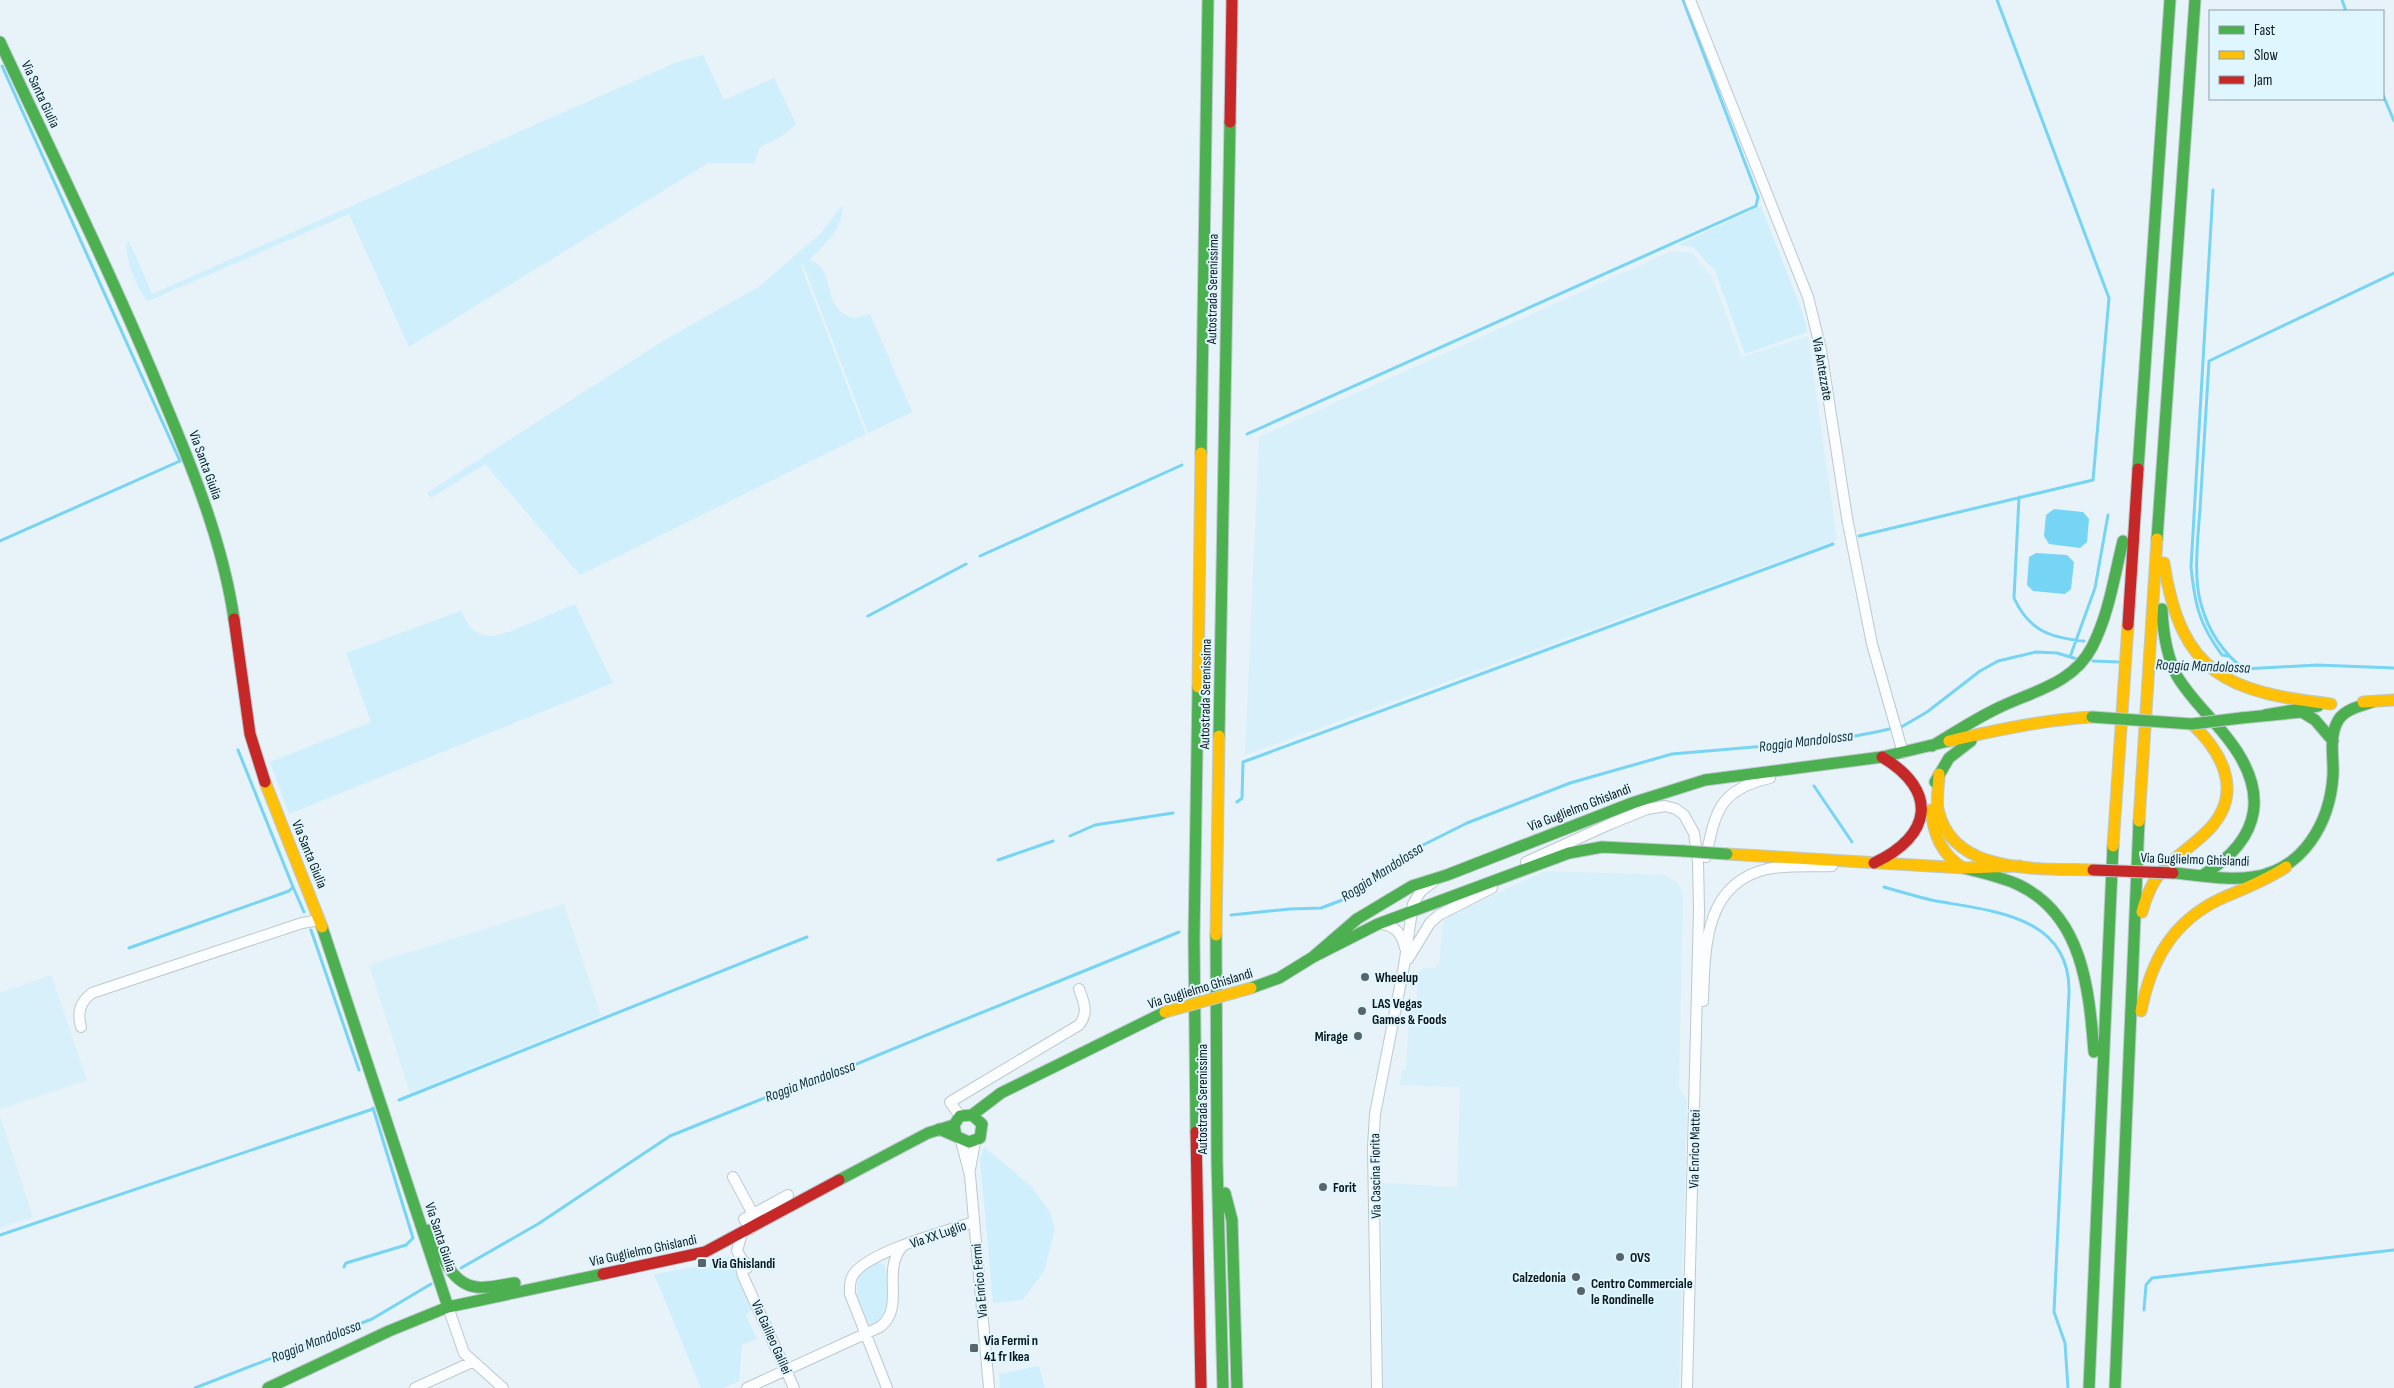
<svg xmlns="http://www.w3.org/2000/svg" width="2394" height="1388" font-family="'Sofia Sans Condensed',sans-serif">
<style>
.built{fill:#d7f0fa}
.green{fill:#cfeffc}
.water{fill:#76d4f4}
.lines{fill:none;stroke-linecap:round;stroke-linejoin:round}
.stream{stroke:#76d4f4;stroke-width:3}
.street-casing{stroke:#bdc9ce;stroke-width:12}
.fast-casing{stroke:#bdc9ce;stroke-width:13}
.slow-casing{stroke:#bdc9ce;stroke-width:13}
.jam-casing{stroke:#bdc9ce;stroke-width:13}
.street{stroke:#fbfdfe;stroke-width:10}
.fast{stroke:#4caf50;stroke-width:11}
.slow{stroke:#ffc107;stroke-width:11}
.jam{stroke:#c62828;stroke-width:11}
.fast-bridge-casing{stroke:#bdc9ce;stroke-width:13;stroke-linecap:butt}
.slow-bridge-casing{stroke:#bdc9ce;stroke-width:13;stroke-linecap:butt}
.jam-bridge-casing{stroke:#bdc9ce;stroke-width:13;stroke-linecap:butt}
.fast-bridge{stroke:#4caf50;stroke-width:11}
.slow-bridge{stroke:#ffc107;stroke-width:11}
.jam-bridge{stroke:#c62828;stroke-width:11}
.poi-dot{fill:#57656a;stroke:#e0f6ff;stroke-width:2}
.labels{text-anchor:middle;stroke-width:4;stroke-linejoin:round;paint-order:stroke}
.street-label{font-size:14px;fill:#0a181d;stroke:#e0f6ff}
.poi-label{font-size:14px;font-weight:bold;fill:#0a181d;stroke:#e0f6ff;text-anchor:start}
.water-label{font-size:15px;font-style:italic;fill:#182d36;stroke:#e0f6ff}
</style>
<rect width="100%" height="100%" fill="#e7f3f8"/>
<path class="built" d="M1672,251l20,2 20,24 30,80 66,-21 29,204 -592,215 14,-318z
M1545,871l119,4 13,8 6,10 -4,195 8,12 -8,288h-296l-1,-205 75,4 3,-100 -60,-2 2,-15h4l4,-71h7l1,-26 6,-5h10l5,-5 4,-41 7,-6z
M564,904l37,112 -191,77 -41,-128z
M51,975l36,105 -87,29v-116z
M0,1116l33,101 -33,11z"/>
<path class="green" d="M703,55l21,45 50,-22 22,46 -14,12 -22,11 -6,16h-46l-299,184 -60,-133 -201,87c-13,-14 -21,-39 -22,-58l3,-2 23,53 523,-231z
M842,206l1,3c-5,27 -16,32 -34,51 30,8 9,50 46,58l15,-4 42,98 -44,21 -65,-169 -2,2 65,168 -286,141 -95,-111 -54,34 -4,-5 236,-152 97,-55 60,-52z
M1761,206l42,108 4,18 -62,22 -30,-83 -22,-24 -15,-2z
M575,604l38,79 -324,131 -19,-52 101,-40 -25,-69 115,-42c16,37 38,25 67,13 16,-7 31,-13 47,-20z
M984,1147l48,40 18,26 5,16 -11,42 -21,29 -30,3 -13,-144z
M729,1256l23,53 -6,7 11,23 -15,6 -3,36 -16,7h-22l-47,-114 46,-8 1,4 9,-3v-4z
M877,1262l6,2c8,8 6,44 0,54 -3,4 -6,5 -10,7l-4,-1c-12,-23 -23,-50 8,-62z
M1039,1366l6,22h-45l-1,-14z"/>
<path class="water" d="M2054,509l29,3 6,7 -2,23 -7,6 -31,-4 -5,-8 2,-21z
M2036,553l31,2 7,7 -3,27 -6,5 -32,-3 -6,-6 2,-28z"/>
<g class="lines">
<path class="stream" d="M2342,0l4,11
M2383,95l11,26
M2213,190l-22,377c4,38 8,57 31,88l6,1
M1247,434l509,-228 2,-9 -75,-197
M2019,497l-5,101c15,33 37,40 70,43
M1859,536l234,-56 16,-182 -112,-298
M0,541l180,-80 -178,-395
M980,556l202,-91
M868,616l98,-52
M2070,657l25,-69 13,-73
M2093,661l26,1
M2180,665l19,1
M2222,668l22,1 73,-4 77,3
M2244,669c-21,-16 -36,-39 -43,-65 -8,-27 -3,-67 -1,-95 3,-49 6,-99 9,-148l185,-88
M1814,786l38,56
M1237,802l5,-4 1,-36 590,-218
M1070,836l25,-11 78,-12
M998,860l55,-19
M293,887l11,25
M1884,887c17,5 34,10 52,14 57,10 135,15 133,92l-15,319 11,31 3,45
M1231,915l59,-6 31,-1 24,-9 64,-47 58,-29 103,-40 102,-29 162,-14 42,-8 27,-6 24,-14 53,-41 18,-10 38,-9 21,1 20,6
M311,930l48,140
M129,948l160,-57 4,-4 -55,-137
M399,1100l408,-163
M0,1235l373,-126
M344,1267l2,-4 60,-18 7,-7 -40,-130
M461,1268l77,-44 132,-88 129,-52 20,-4c119,-51 240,-98 360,-148
M2144,1310l2,-25 6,-7 242,-28
M195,1388l177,-69 59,-35"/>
<g class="street-casing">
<path id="street" d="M1690,0l118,297 13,53 26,168 25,126 31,109
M1706,857c9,-46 14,-68 64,-79
M1526,862l84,-38 37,-15 18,-3 11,3 8,6 10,18 4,29 1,48 -12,478
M1380,924c15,1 22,10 25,24
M1408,959l22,-36 9,-8 53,-27
M1703,1001c2,-51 0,-117 64,-132 21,-4 44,-2 65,-3
M81,1027c-4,-15 -1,-25 11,-34l210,-70 18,-3
M960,1116l-10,-14 129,-77c10,-12 5,-23 0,-36
M961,1141l9,34 19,213
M970,1169l5,-27
M733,1177l20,37
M750,1229l-6,-10 44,-24
M742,1233l-5,18 10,17
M745,1262l-4,5 2,9 51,112
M448,1307l16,46 39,35
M415,1388l57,-26
M747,1388l133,-61c26,-20 1,-56 22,-80
M887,1388l-37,-94c0,-6 -1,-13 3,-19 14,-23 93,-44 121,-53
M1377,1388l-4,-241 2,-33 29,-148 9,-62 8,-13 12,-9"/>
</g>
<g class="fast-casing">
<path id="fast" d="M0,42c56,120 115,239 165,361 29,69 58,141 69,216
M1201,453l7,-453
M2138,469l32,-469
M2157,539l38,-539
M2162,609c1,23 4,46 15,67 13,22 32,39 48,59 45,55 38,103 -22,140
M2265,715l53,-9
M2241,718l61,-6 13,8 18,21
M1219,736l11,-614
M1932,746c22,-13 43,-27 66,-38 35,-17 75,-24 94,-61 17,-33 22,-70 31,-106
M1935,782l14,-24 22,-17
M1964,868c18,5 38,9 55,17 64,31 70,105 75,167
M2173,873c26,2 54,8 80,4 50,-7 77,-54 80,-102 1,-18 -5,-39 6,-56 7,-10 22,-13 33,-17
M322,927l126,380
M1216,935l1,226 6,227
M1313,957l44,-38 55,-33 35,-11 185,-72 73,-23 177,-23 67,-16
M1251,988l28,-10 34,-21 65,-33 191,-71 33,-6 81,4
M972,1115l29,-22 164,-81
M939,1129l30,13 11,-4 2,-14 -10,-9 -12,1 -6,9 2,11
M1196,1132l-2,-194 4,-251
M839,1180l89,-47 26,-8
M1225,1193l7,27 5,168
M429,1230c11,20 21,54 47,57 13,2 27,-3 39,-4
M268,1388l121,-57 59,-24 155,-33
M2089,1388l24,-542
M2115,1388l24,-567"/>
</g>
<g class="slow-casing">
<path id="slow" d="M2164,563c17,112 64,129 167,141
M1198,687l3,-234
M2363,702l31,-2
M1949,741c48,-11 94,-21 143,-24
M1939,774c0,11 -3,24 -1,35 14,67 102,59 155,61
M265,782l57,145
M1931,810c3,25 10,44 32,58
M2139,821l18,-282
M2113,846l15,-221
M1727,854l237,14 56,-2
M2142,912c4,-15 9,-29 20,-41 15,-17 36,-28 51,-46 30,-36 7,-75 -21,-101
M1216,935l3,-199
M2141,1011c10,-50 31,-89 79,-112 23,-10 45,-18 66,-32"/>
</g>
<g class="jam-casing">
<path id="jam" d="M1230,122l2,-122
M234,619l16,115 15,48
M2128,625l10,-156
M1874,863c58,-27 65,-72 8,-106
M1196,1132l5,256
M603,1274l102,-22 134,-72"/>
</g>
<use href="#street" class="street"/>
<use href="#fast" class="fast"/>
<use href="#slow" class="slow"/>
<use href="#jam" class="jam"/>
<g class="fast-bridge-casing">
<path id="fast-bridge" d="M2092,717l100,7 49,-6
M1683,851l44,3"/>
</g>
<g class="slow-bridge-casing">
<path id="slow-bridge" d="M1165,1012l86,-24"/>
</g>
<g class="jam-bridge-casing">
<path id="jam-bridge" d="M2093,870l80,3"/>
</g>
<use href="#fast-bridge" class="fast-bridge"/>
<use href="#slow-bridge" class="slow-bridge"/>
<use href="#jam-bridge" class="jam-bridge"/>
</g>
<g class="poi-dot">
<circle cx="1365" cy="977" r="5"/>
<circle cx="1362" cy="1011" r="5"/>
<circle cx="1358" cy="1036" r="5"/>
<circle cx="1323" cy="1187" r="5"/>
<circle cx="1620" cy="1257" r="5"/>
<rect x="697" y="1258" width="10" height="10" rx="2.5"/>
<circle cx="1576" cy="1277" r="5"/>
<circle cx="1581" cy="1291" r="5"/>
<rect x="969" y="1343" width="10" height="10" rx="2.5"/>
</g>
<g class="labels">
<g class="street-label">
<text transform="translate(41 94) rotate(65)" y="5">Via Santa Giulia</text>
<text transform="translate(1212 289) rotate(-89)" y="5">Autostrada Serenissima</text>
<text transform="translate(1823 369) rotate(80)" y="5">Via Antezzate</text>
<text transform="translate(206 465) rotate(70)" y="5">Via Santa Giulia</text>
<text transform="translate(1205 694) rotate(-89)" y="5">Autostrada Serenissima</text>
<text transform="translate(1579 807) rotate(-21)" y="5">Via Guglielmo Ghislandi</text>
<text transform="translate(310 854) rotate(68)" y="5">Via Santa Giulia</text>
<text transform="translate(2195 859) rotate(2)" y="5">Via Guglielmo Ghislandi</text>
<text transform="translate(1200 988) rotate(-17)" y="5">Via Guglielmo Ghislandi</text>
<text transform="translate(1202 1099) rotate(-90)" y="5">Autostrada Serenissima</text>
<text transform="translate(1694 1149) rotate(-89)" y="5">Via Enrico Mattei</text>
<text transform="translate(1375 1176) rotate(-91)" y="5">Via Cascina Fiorita</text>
<text transform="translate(938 1234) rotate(-19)" y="5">Via XX Luglio</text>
<text transform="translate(441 1237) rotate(72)" y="5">Via Santa Giulia</text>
<text transform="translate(643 1250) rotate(-12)" y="5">Via Guglielmo Ghislandi</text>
<text transform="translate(979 1281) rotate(-95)" y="5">Via Enrico Fermi</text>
<text transform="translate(772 1337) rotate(66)" y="5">Via Galileo Galilei</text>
</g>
<g class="poi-label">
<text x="1375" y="982">Wheelup</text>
<text x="1372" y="1008">LAS Vegas<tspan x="1372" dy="16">Games &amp; Foods</tspan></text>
<text x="1348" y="1041" text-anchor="end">Mirage</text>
<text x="1333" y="1192">Forit</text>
<text x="1630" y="1262">OVS</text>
<text x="712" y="1268">Via Ghislandi</text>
<text x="1566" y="1282" text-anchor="end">Calzedonia</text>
<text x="1591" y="1288">Centro Commerciale<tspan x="1591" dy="16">le Rondinelle</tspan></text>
<text x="984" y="1345">Via Fermi n<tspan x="984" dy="16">41 fr Ikea</tspan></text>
</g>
<g class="water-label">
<text transform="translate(2203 666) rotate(2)" y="5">Roggia Mandolossa</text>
<text transform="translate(1806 741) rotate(-7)" y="5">Roggia Mandolossa</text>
<text transform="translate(1382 872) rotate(-33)" y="5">Roggia Mandolossa</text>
<text transform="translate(810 1081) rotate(-20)" y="5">Roggia Mandolossa</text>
<text transform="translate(316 1341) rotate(-21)" y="5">Roggia Mandolossa</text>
</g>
</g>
<rect x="2209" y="10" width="175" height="90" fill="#e0f6ff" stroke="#8a9da5"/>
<rect x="2219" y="26" width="25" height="8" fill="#4caf50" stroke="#8a9da5"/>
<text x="2254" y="35" font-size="15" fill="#0a181d">Fast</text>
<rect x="2219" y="51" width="25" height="8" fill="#ffc107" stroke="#8a9da5"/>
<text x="2254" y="60" font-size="15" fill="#0a181d">Slow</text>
<rect x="2219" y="76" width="25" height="8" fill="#c62828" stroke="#8a9da5"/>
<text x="2254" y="85" font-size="15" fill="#0a181d">Jam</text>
</svg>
